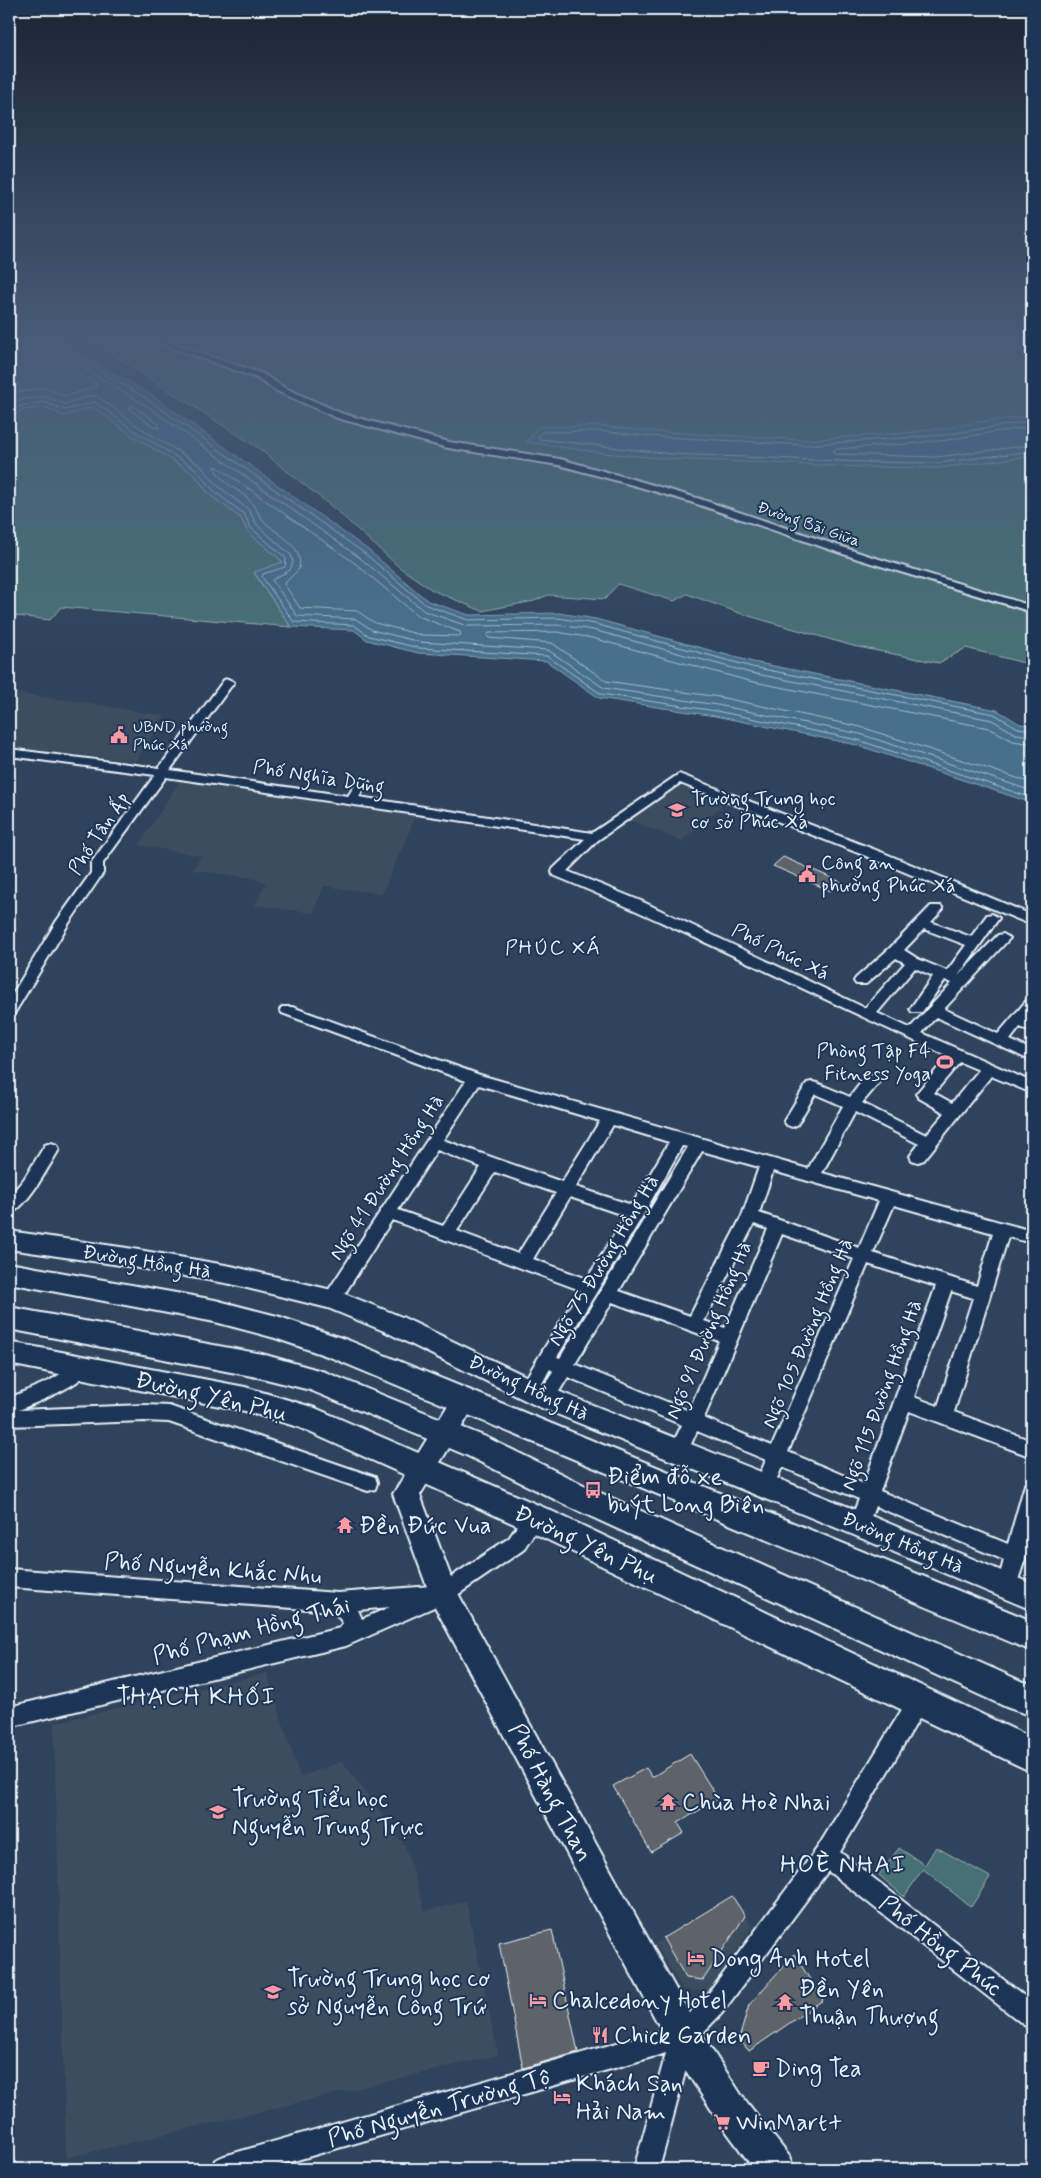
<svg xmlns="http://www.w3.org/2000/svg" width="1041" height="2178" font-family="Mynerve,sans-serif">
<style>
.built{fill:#3e4d60}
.green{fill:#477075;stroke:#98b0b6}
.water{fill:#466f8d;stroke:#87a3b8}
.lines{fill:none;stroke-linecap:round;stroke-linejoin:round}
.shore{stroke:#a7bdcd;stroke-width:1}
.building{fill:#5d6369;stroke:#e8f1f8}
.street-casing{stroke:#e8f1f8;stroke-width:4}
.secondary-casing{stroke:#e8f1f8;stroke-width:4}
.primary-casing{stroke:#e8f1f8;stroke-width:4}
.street{fill:#1d3557;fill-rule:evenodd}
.secondary{fill:#1d3557;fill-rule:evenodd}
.primary{fill:#1d3557;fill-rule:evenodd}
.labels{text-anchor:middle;stroke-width:4;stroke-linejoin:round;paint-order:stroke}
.far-street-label{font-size:16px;fill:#e8f1f8;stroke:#1d3557}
.far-poi-label{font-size:16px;fill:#e8f1f8;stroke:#1d3557;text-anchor:start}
.street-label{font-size:20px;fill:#e8f1f8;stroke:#1d3557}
.poi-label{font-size:20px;fill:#e8f1f8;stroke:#1d3557;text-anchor:start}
.neighbourhood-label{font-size:21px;letter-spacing:1px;fill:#e8f1f8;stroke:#1d3557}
.near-street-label{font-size:24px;fill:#e8f1f8;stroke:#1d3557}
.near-poi-label{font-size:24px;fill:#e8f1f8;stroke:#1d3557;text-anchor:start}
.near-neighbourhood-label{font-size:25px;letter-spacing:1px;fill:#e8f1f8;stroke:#1d3557}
</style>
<rect width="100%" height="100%" fill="#30435c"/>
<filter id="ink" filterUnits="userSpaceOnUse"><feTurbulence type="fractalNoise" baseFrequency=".02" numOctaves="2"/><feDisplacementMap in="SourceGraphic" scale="10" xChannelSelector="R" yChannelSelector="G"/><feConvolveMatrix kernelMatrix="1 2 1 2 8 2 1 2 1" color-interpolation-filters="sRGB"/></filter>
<g filter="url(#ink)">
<path class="built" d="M9,692l98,14 57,10 -28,45 -127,-14z
M179,782l238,31 -35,81 -58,-8 -11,27 -58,-8 11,-22 -15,-5 -58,-8 8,-14 -62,-11z
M676,782l50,20 -45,39 -56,-23z
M267,1673l33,104 42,-16 63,85 20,65 41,-10 32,154 -432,103 -12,-435z
M732,1896l20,31 -42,61 -6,3 -19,-1 -3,-2 -27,-44z"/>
<path class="green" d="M87,338h945v327l-66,-17 -27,15 -86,-17 -111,-32 -55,-20 -13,7 -56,-17 -13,15 -57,-4 -14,6 -52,10 -50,-21 -33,-23 -63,-57 -78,-62z
M45,407l19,9 29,-9 40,29 60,37 17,22 31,23 6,13 36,31 -29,11 37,54 -230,-20 -11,13 -41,-5v-195l13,-10z
M936,1847l54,30 -19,30 -48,-38 -19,28 -25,-22 20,-27 26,17z"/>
<path class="water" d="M9,338h45l99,58 214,153 61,52 41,14 90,-2 37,6 157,43 244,48 23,14 12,1v78l-175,-58 -142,-29 -116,-18 -53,-37 -128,-8 -51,-13 -13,-10 -63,-3 -37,-55 29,-10 -36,-31 -6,-13 -31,-23 -17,-22 -60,-37 -40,-29 -29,9 -19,-9 -23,3 -13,10z
M1032,416v40l-94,12 -75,-1 -191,-8 -70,-6 -75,-11 11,-15 61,-1 50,5 156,9 113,-8 10,-3h14l38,-7z"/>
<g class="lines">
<path class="shore" d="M47,338l4,11 96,57 213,152 64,53 43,15 91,-1 35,5 158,43 241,47 24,14 16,2
M53,338l3,6 94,57 214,152 62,52 42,15 90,-2 37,6 157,43 242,47 24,14 14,2
M9,397l9,-5 27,-4 21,8 30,-9 -1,-4c-20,-11 -49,-21 -56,-45
M133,406l26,18v4h-3l-26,-18v-3z
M9,407l10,-7 24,-4 22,8 25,-8h7l42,31 61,38 18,21 31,24 8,15 34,30 2,7 -3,8 -18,10 25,36 59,3 16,11 48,12 128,8 56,38 113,17 143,29 172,57
M9,414l12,-8 23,-4 21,8 30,-8 41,30 60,37 18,22 30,23 7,14 35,30 -1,9 -22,7 -1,3 32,45 60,3 15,11 50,12 128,8 54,38 115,17 142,29 174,58
M1032,421l-89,14 -138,10 -156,-9 -50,-5 -57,1 -4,5 2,2 132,15 191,8 74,1 95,-12
M1032,427c-29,3 -57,8 -85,13 -10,2 -18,0 -27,3l-85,6 -2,3 2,2 102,3 95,-12
M215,467h3l138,97 62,52 42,16 1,4 -40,-1 -46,-12 -18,-12 -57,-3 -16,-24 15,-15c5,-25 -21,-33 -35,-48 -7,-8 -10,-17 -19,-25 -9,-7 -28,-17 -30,-29z
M1032,744l-19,-3 -24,-13 -240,-47 -157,-43 -35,-6 -68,1 -2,3 2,2 63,5 54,38 113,16 142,30 171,56"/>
</g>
<path class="building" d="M783,857l58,25 -10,9 -58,-25z
M690,1754l28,45 -40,24 6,10 -33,19 -38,-66 33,-18 6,9z
M732,1896l13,20 -42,64 -17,-2 -23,-40z
M552,1930l26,122 -55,16 -24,-125z
M794,1954l29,46 -74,51 -10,-12 10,-34z"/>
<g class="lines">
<g class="street-casing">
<path id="street" d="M144,338h11l108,36 20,13 60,27 106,28 111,17 86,24 54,16 166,56 166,51v6l-174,-53 -164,-56 -54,-16 -81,-22 -111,-17 -111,-30 -60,-27 -20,-13z
M228,679l6,3 -64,88 178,26 11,-17 4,-1 6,4 -10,15 233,36 87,-59 207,80 146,61v9l-5,-1 -151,-63 -196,-77 -82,57 -31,31 74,30 224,107 40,-45 -9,-5 -30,26h-10l-2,-3 2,-3 34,-30 41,-42h10l2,3 -12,13 40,15 16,-22 5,-1 7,4 -41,58 40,-41 5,-1 7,4 -66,71 54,25 29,-34 5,-2v14l-5,7 5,2v11l-12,-5 -10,13 22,10v11l-96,-44 -14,16 110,49v11l-41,-17 -67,84 -6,2 -6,-2 -2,-4 9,-12 -64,-32 -33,61 210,58v12l-24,-6 -54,175 78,29v16l-123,-46 -29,80 128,53 15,-53 2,-6 7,-2v43l-6,30 -12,36 -7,3 -7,-3 -3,-6 7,-26 -129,-54 -9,24 -7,3 -7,-3 -3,-6 10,-25 -77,-32 -11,25 -7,2 -7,-2 -2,-6 11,-26 -69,-29 -12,26 -7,2 -7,-2 -2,-6 13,-26 -114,-48 -16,26 -6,3 -6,-3 -3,-5 16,-27 -3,-2c-7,11 -12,30 -27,24l-3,-5 3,-5 57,-93 -188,-70 -54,84 -6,2 -6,-2 -2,-5 2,-5 140,-213 -184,-68 -2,-3 2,-3h10l188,68 328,94 35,-63 -28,-12 -18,31 -5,2 -5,-2 -3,-4 23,-38 5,-1 5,1 33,14c7,-9 16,-25 29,-22l2,4 -2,4 -17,20 64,32 19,-22 -26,-15 -3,-4 32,-38c-132,-59 -261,-126 -395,-181l-1,-3 1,-3 32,-30 -419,-62 -63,86v10l-34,50 -55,91 -5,2v-16l47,-78 35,-49v-10l64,-88 -146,-19v-7l150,19 65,-88zM924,929l42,16 -19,26 -29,-12 -14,-9zM915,968l18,8 -23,33 2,3h10l23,-32 7,3 -42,45 -33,-15zM960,1062l19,8 -27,33 -18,-10zM479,1085l121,36 -38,61 -119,-42zM613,1125l56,17 -37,63 -56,-18zM682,1146l6,1 -128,211 -3,-1 85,-140zM437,1150l44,17 -38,59 -45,-16zM702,1151l57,16 -17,49 -52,100 -71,-25zM773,1171l106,30 -20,47 -100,-35zM495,1172l61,21 -38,61 -61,-23zM570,1197l56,19 -39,63 -54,-20zM894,1205l99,28 -16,53 -104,-33zM754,1224l14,5 -43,99 -21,-7zM782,1234l72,25 -82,187 -68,-28zM868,1264l68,22 -72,198 -76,-32zM951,1291l22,7 -35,108 -24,-9zM612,1302l107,39 -30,70 -114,-47z
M51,1143l6,2 2,4 -2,4c-10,16 -31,56 -48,61v-17l15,-18 21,-34z
M82,1361l6,2 3,5c-9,17 -54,34 -72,42l125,-5 25,1 206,71 2,6 -2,6 -7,2 -199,-69 -25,-1 -135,5v-28l40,-17z
M534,1509l7,3 3,6 -21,32 -73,50 -104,46 -337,81v-20l331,-79 3,-5 -9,-12 -325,-24v-18l329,24 94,-7 4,1 73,-49 18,-26zM390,1607l-28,12 -4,-9z
M919,1690l7,3 3,7 -3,7 -86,145 192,150v27l-8,-4 -196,-154 -106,142 -29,30 -34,126h-25l32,-116 -400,116h-54l3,-9 9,-4 452,-130 30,-29 112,-150 94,-154z"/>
</g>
<g class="secondary-casing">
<path id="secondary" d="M9,1231l118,17 104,18 109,26 62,25 153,73 314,125 163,69v26l-183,-77 -312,-127 -153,-75 -56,-23 -97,-24 -104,-18 -118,-17z
M464,1391l9,3 4,8 -57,93 35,93 240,436 47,72 47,60 5,13h-40l-36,-49 -47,-72 -238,-445 -40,-109 62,-100z"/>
</g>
<g class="primary-casing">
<path id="primary" d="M9,1263l206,37 62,16 73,25 682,280v30l-702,-294 -55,-19 -60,-16 -206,-39z
M9,1307l253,47 63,18 161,65 106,52 429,192 11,3v32l-26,-9 -436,-200 -104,-52 -156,-65 -48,-12 -253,-49z
M9,1342l236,45 70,21 230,100 487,230v34l-509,-244 -225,-101 -53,-16 -236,-47z"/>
</g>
<use href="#street" class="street"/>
<use href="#secondary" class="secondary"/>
<use href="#primary" class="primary"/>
</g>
</g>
<linearGradient id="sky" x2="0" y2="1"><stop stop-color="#1a2533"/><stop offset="0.53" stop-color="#485b78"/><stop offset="1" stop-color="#485b78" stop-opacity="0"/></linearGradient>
<rect width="1041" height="643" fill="url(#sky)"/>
<defs>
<g id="civic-bare" transform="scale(1.35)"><path d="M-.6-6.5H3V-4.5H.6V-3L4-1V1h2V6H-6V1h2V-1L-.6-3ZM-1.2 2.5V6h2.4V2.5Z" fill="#ff9aa2" stroke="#1d3557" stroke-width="2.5" paint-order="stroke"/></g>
<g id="school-bare" transform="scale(1.35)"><path d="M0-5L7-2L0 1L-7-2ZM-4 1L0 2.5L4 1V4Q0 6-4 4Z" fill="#ff9aa2" stroke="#1d3557" stroke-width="2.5" paint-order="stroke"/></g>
<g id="stadium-bare" transform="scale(1.35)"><path d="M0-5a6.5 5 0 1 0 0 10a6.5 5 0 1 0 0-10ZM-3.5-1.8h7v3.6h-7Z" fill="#ff9aa2" stroke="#1d3557" stroke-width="2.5" paint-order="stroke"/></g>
<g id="bus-bare" transform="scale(1.35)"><path d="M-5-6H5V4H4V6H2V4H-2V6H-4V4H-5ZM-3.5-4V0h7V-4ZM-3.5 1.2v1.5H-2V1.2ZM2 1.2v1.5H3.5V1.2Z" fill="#ff9aa2" stroke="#1d3557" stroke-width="2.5" paint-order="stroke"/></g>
<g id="temple-bare" transform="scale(1.35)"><path d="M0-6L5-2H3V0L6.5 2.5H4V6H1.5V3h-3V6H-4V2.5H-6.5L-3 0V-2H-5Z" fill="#ff9aa2" stroke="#1d3557" stroke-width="2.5" paint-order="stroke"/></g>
<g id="hotel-bare" transform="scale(1.35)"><path d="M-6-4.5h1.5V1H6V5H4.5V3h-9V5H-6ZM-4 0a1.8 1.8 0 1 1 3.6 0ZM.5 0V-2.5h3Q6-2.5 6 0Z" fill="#ff9aa2" stroke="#1d3557" stroke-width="2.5" paint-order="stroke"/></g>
<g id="restaurant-bare" transform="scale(1.35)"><path d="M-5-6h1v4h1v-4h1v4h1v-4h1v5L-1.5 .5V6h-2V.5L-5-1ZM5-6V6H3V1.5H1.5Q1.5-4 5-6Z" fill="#ff9aa2" stroke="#1d3557" stroke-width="2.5" paint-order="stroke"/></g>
<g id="cafe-bare" transform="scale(1.35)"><path d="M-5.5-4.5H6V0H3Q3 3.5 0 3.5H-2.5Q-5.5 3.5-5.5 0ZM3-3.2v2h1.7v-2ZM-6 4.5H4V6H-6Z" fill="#ff9aa2" stroke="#1d3557" stroke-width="2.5" paint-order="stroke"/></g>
<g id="supermarket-bare" transform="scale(1.35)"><path d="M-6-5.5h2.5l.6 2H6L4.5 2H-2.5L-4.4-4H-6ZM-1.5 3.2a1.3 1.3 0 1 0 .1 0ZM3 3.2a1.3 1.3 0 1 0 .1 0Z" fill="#ff9aa2" stroke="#1d3557" stroke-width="2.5" paint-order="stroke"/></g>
</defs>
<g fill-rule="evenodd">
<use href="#civic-bare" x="119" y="735"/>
<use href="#school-bare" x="677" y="810"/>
<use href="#civic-bare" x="807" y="874"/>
<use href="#stadium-bare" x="945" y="1062"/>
<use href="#bus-bare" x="593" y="1490"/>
<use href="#temple-bare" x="345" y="1525"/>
<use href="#temple-bare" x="668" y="1802"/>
<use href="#school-bare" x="218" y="1812"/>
<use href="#hotel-bare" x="696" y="1958"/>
<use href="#school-bare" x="273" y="1992"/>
<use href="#hotel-bare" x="538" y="2000"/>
<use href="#temple-bare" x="785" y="2002"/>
<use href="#restaurant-bare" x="600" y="2035"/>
<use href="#cafe-bare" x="761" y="2068"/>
<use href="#hotel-bare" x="562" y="2097"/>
<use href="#supermarket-bare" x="722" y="2122"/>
</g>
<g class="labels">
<g class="far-street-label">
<text transform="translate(809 523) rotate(19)" y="6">Đường Bãi Giữa</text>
</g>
<g class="far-poi-label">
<text x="133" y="732">UBND phường<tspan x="133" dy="18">Phúc Xá</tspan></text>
</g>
<g class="street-label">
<text transform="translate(319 776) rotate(9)" y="7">Phố Nghĩa Dũng</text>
<text transform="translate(98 833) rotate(-57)" y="7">Phố Tân Ấp</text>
<text transform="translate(781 951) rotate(26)" y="7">Phố Phúc Xá</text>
<text transform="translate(386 1177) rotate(-57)" y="7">Ngõ 41 Đường Hồng Hà</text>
<text transform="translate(603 1260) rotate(-59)" y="7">Ngõ 75 Đường Hồng Hà</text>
<text transform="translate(147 1261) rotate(9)" y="7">Đường Hồng Hà</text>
<text transform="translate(708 1330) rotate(-67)" y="7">Ngõ 91 Đường Hồng Hà</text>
<text transform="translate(807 1333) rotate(-67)" y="7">Ngõ 105 Đường Hồng Hà</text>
<text transform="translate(529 1387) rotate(25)" y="7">Đường Hồng Hà</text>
<text transform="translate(881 1395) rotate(-70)" y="7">Ngõ 115 Đường Hồng Hà</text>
<text transform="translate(903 1542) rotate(23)" y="7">Đường Hồng Hà</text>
</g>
<g class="poi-label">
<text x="691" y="805">Trường Trung học<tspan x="691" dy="23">cơ sở Phúc Xá</tspan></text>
<text x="821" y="869">Công an<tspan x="821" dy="23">phường Phúc Xá</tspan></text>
<text x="931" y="1057" text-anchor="end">Phòng Tập F4<tspan x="931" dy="23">Fitness Yoga</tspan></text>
</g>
<g class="neighbourhood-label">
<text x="553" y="954">PHÚC XÁ</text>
</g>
<g class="near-street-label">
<text transform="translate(212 1396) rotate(13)" y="8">Đường Yên Phụ</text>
<text transform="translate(587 1544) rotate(25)" y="8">Đường Yên Phụ</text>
<text transform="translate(213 1568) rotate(4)" y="8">Phố Nguyễn Khắc Nhu</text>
<text transform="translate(251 1630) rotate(-15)" y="8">Phố Phạm Hồng Thái</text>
<text transform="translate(551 1792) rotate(62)" y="8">Phố Hàng Than</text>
<text transform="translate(941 1945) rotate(38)" y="8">Phố Hồng Phúc</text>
<text transform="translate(439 2107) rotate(-16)" y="8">Phố Nguyễn Trường Tộ</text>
</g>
<g class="near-poi-label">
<text x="607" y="1484">Điểm đỗ xe<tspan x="607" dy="28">buýt Long Biên</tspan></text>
<text x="359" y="1533">Đền Đức Vua</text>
<text x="232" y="1806">Trường Tiểu học<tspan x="232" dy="28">Nguyễn Trung Trực</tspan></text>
<text x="682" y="1810">Chùa Hoè Nhai</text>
<text x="710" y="1966">Dong Anh Hotel</text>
<text x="287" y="1986">Trường Trung học cơ<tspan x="287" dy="28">sở Nguyễn Công Trứ</tspan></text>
<text x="799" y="1996">Đền Yên<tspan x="799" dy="28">Thuận Thượng</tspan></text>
<text x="552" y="2008">Chalcedony Hotel</text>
<text x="614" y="2043">Chick Garden</text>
<text x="775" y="2076">Ding Tea</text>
<text x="576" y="2091">Khách Sạn<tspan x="576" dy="28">Hải Nam</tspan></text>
<text x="736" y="2130">WinMart+</text>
</g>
<g class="near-neighbourhood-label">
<text x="196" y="1704">THẠCH KHỐI</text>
<text x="843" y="1872">HOÈ NHAI</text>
</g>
</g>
<rect width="1041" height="2178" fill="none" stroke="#1d3557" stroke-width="30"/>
<rect x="15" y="15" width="1011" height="2148" fill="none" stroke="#e8f1f8" stroke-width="2" filter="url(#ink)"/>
</svg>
